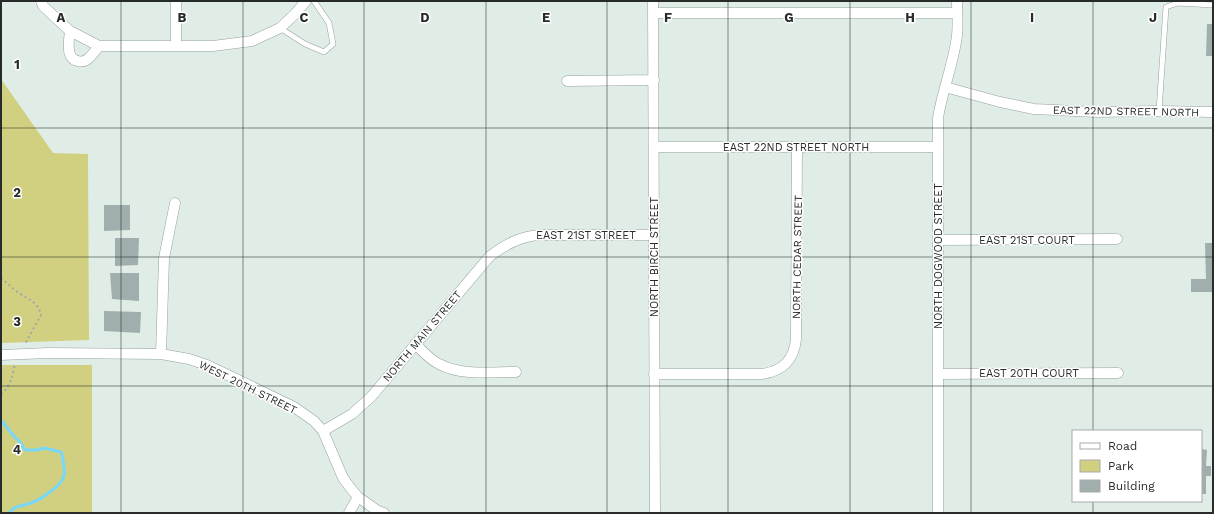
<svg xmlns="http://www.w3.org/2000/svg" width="1214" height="514" font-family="'Work Sans',sans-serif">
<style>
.green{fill:#d0d080}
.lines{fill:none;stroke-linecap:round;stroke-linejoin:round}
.stream{stroke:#77d8f9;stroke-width:3}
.building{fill:#a0aead}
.lane-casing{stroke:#96a19c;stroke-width:6}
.street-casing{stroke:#96a19c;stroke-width:11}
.path{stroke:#a0aaa5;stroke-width:2;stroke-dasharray:2 3;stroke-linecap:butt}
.lane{stroke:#fff;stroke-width:5}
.street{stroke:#fff;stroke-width:10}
.grid{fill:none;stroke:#272b29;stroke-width:1;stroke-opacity:0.55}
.labels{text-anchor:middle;stroke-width:3;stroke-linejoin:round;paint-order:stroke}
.street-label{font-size:11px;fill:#272b29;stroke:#fff}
.grid-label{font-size:13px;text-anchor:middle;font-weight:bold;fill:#272b29;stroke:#fff;stroke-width:3;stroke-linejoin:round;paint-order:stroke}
</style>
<rect width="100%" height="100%" fill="#e0ede6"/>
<path class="green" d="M1,79l52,74 35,1 1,186 -88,3z
M1,365h91v148h-91z"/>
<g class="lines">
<path class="stream" d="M1,420l11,14 8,8 5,8h12l7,-2 17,4c6,22 6,29 -14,42 -5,4 -12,8 -19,10 -8,2 -14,2 -19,9"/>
</g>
<path class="building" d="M1207,24h6v32h-7z
M104,205h26v25l-26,1z
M115,238h24l-1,27 -23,1z
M1205,243h8v49h-22v-13h15z
M110,273h29v28l-27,-2z
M104,311l37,1 -1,21 -36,-2z
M1201,449l6,1 -1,16h5v10h-5v18h-5z"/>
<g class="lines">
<g class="lane-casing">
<path id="lane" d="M280,28l25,16 19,8 9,-8 -4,-21 -15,-22
M1159,111l7,-104 12,-4 35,2"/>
</g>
<g class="street-casing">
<path id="street" d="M41,1l2,5 27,25 29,15h114l39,-5 28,-13 15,-14 11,-13
M653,1l2,512
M654,13h303
M70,31c-1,9 -5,28 8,30 4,1 8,0 11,-3 4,-4 7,-8 10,-12
M176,46v-45
M567,81l87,-1
M945,87l55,15 34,7 62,3 63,-1 54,1
M654,147h284
M938,240l179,-1
M415,344c7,6 15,16 24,20 23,12 52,8 77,8
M161,354l3,-96 11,-55
M1,355l47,-2 113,1 28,5 18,6 87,42 20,14 9,10 20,47 9,12 6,7 20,14 6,2
M654,374h108c21,-3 32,-14 34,-35l1,-192
M939,374l179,-1
M323,431l29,-17 19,-17 119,-141c16,-12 31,-20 51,-21h113
M349,513l9,-16
M938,513v-395c4,-26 14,-50 18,-76 3,-14 1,-28 1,-41"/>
</g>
<path class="path" d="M1,278c6,5 11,10 18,15 10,7 19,9 22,22l-16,29
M1,394c10,-8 11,-18 14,-30"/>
<use href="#lane" class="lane"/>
<use href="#street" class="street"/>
</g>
<path class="grid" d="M121,1v512M243,1v512M364,1v512M486,1v512M607,1v512M728,1v512M850,1v512M971,1v512M1093,1v430M1,128h1212M1,257h1212M1,386h1212M1093,501v12"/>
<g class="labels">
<g class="street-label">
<text transform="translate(1126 111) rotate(1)" y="4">EAST 22ND STREET NORTH</text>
<text x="796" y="151">EAST 22ND STREET NORTH</text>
<text x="586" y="239">EAST 21ST STREET</text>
<text x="1027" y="244">EAST 21ST COURT</text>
<text transform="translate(938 256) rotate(-90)" y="4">NORTH DOGWOOD STREET</text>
<text transform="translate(654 257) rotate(-90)" y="4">NORTH BIRCH STREET</text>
<text transform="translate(797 257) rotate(-89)" y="4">NORTH CEDAR STREET</text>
<text transform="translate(422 336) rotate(-50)" y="4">NORTH MAIN STREET</text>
<text x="1029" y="377">EAST 20TH COURT</text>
<text transform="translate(248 387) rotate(26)" y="4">WEST 20TH STREET</text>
</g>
</g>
<g class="grid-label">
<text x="61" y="22">A</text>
<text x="182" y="22">B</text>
<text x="304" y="22">C</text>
<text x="425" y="22">D</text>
<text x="546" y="22">E</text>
<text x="668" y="22">F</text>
<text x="789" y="22">G</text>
<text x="910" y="22">H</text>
<text x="1032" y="22">I</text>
<text x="1153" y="22">J</text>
<text x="17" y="69">1</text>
<text x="17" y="197">2</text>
<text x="17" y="326">3</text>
<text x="17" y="454">4</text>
</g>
<rect width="1214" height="514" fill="none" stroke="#272b29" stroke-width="4"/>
<rect x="1072" y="430" width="130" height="72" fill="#ffffff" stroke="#a9aaa9"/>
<rect x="1080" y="443" width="20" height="6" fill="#ffffff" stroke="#a9aaa9"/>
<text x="1108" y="450" font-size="12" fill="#272b29">Road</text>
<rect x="1080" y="460" width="20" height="12" fill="#d0d080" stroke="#a9aaa9"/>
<text x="1108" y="470" font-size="12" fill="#272b29">Park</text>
<rect x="1080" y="480" width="20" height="12" fill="#a0aead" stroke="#a9aaa9"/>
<text x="1108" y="490" font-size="12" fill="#272b29">Building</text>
</svg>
